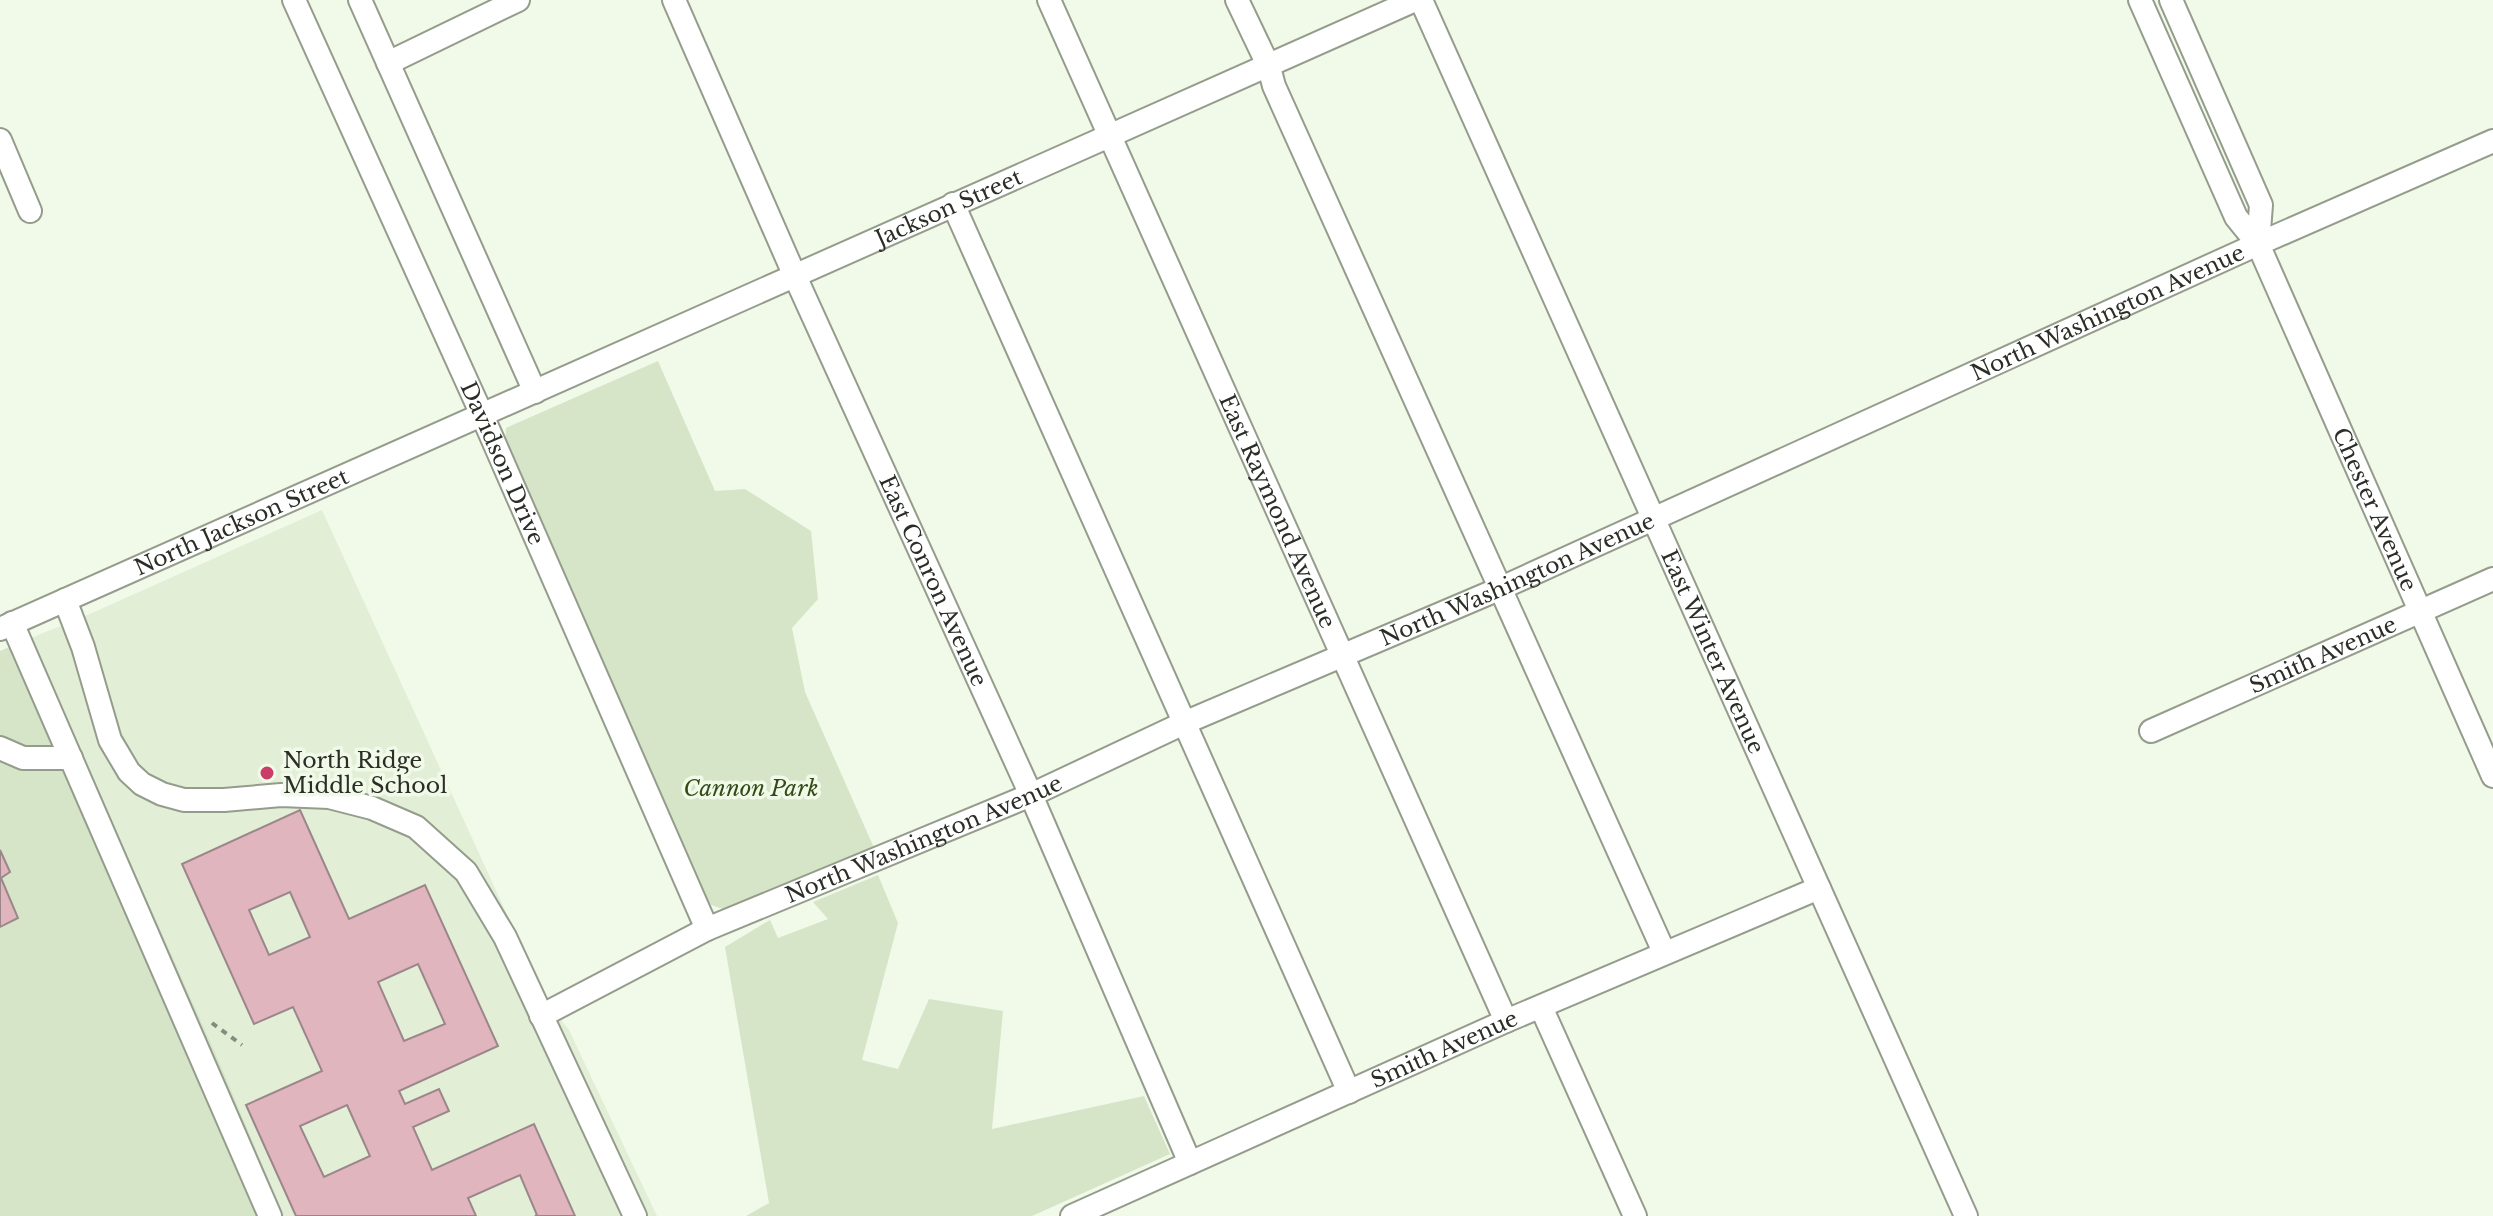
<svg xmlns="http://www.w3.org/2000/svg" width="2493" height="1216" font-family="'Libre Baskerville',serif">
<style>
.built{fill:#e2eed6}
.green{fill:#d6e5c8}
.building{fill:#e1b5bd;stroke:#9b878a;stroke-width:2;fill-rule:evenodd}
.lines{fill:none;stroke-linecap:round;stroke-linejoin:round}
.minor-casing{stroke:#949c8c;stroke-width:26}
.path{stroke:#858b7f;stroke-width:4;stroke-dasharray:6 6;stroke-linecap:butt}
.minor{stroke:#fff;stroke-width:22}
.poi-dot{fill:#cb3d69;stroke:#f1fae9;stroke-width:3}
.labels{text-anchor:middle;stroke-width:7;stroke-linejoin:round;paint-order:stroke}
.street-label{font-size:22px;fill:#2b2e27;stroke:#f1fae9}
.poi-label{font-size:22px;fill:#2b2e27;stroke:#f1fae9;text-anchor:start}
.park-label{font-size:22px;font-style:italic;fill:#344b17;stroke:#f1fae9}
</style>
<rect width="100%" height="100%" fill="#f1fae9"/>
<path class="built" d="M322,510l225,492 22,28 88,186h-373l-62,-148 -191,-430 61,-25z"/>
<path class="green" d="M658,361l57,130 30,-2 66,42 7,68 -26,29 13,64 70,158 -144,62 -25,-9 -201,-458 1,-17z
M31,638l191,430 62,148h-284v-565z
M878,875l20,48 -36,137 36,9 31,-70 74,12 -11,118 152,-33 26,58 -138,62h-286l23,-13 -44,-256 45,-27 8,18 50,-19 -15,-17z"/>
<path class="building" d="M300,810l49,109 76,-34 73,161 -99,45 6,13 34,-15 10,22 -36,16 19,43 102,-46 41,92h-40l2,-1 -17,-40 -52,23 8,18h-180l-50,-111 76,-34 -29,-64 -39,17 -72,-160zM290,892l20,45 -41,18 -20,-45zM418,964l27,60 -41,17 -26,-59zM347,1105l23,51 -46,21 -24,-51z
M0,850l10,22 -9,6 17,40 -18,9z"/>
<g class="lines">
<g class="minor-casing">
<g id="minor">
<path id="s1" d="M294,0l188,415 225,514"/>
<path d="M360,0l175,392"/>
<path id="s2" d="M674,0l120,274 237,521 159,368"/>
<path id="s3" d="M1049,0l457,1021"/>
<path d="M1237,0l32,67 5,19 390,866"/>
<path id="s4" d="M1421,0l545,1216"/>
<path id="s5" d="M2140,0l96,217 22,27 235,532"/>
<path d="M2171,0l90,205 -3,39"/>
<path d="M388,63l130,-63"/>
<path d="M0,140l30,71"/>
<path d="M953,204l396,888"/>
<path d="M65,600l18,47 27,93 19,32 13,12 20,10 22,6h40l57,-5 48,2 43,11 44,19 50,45 39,65 130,279"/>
<path d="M12,623l258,593"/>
<path id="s6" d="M0,629l1415,-629"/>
<path id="s7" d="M2151,731l342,-152"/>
<path d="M0,748l23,10h48"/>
<path d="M1541,1007l94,209"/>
<path id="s8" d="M541,1016l166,-87 324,-134 153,-72 315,-134 759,-345 235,-103"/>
<path id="s9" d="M1072,1216l434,-195 313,-133"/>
</g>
</g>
<path class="path" d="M212,1023l30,22"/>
<use href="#minor" class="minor"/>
</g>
<circle class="poi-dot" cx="267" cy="773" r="8"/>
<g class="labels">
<g class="street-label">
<text dy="8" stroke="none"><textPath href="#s6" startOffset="1038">Jackson Street</textPath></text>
<text dy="8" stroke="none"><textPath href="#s8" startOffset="1718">North Washington Avenue</textPath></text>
<text dy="8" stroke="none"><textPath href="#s1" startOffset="508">Davidson Drive</textPath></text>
<text dy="8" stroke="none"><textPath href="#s5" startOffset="562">Chester Avenue</textPath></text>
<text dy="8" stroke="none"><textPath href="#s3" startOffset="560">East Raymond Avenue</textPath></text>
<text dy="8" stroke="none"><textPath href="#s6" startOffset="264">North Jackson Street</textPath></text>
<text dy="8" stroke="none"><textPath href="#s8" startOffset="1070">North Washington Avenue</textPath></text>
<text dy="8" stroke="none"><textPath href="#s2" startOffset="636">East Conron Avenue</textPath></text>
<text dy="8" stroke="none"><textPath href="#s4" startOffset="714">East Winter Avenue</textPath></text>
<text dy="8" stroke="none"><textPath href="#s7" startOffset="188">Smith Avenue</textPath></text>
<text dy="8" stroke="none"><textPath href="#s8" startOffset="422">North Washington Avenue</textPath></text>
<text dy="8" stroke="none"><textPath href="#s9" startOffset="408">Smith Avenue</textPath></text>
</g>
<g class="poi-label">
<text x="283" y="768">North Ridge<tspan x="283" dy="25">Middle School</tspan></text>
</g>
<g class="park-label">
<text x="751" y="796">Cannon Park</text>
</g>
</g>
</svg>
